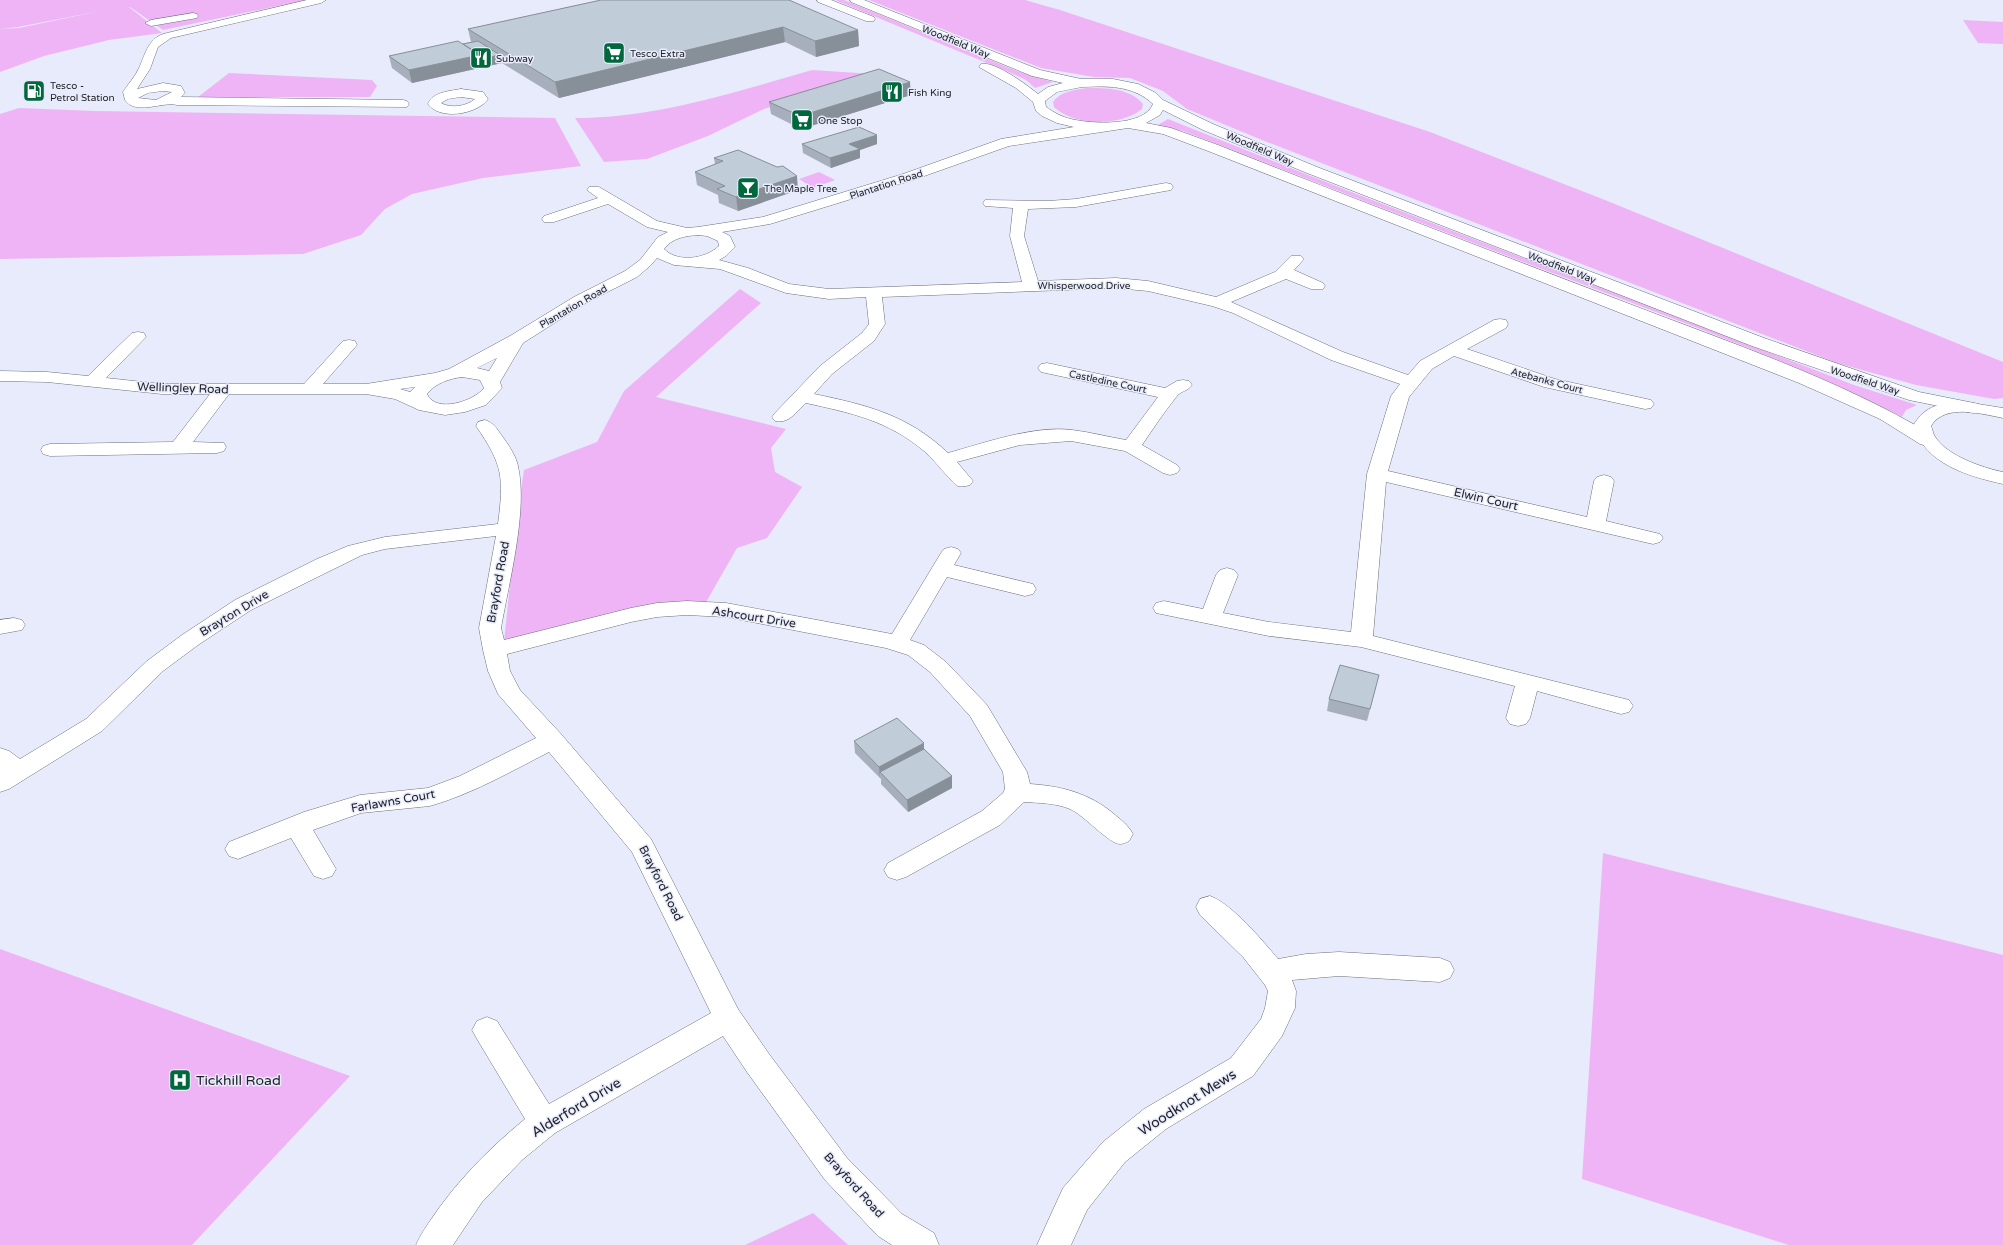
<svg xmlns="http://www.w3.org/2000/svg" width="2003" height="1245" font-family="'Varela Round',sans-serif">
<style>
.green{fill:#efb4f6}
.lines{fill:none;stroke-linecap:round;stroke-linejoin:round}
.minor-casing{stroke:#6c707d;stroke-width:1}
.major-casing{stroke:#6c707d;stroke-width:1}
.minor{fill:#fff;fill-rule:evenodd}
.major{fill:#fff;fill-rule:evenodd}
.wall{fill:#a6afbb}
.shaded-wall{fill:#878f98}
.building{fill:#c1ccd9;stroke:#878f98}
.labels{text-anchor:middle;stroke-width:3;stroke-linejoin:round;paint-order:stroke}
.far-street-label{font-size:10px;fill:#202227;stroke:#e8ebfb}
.far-poi-label{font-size:10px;fill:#202227;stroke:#e8ebfb;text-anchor:start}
.street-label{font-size:12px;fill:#202227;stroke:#e8ebfb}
.near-poi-label{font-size:14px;fill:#202227;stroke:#e8ebfb;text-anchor:start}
.near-street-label{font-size:14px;fill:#202227;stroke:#e8ebfb}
</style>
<rect width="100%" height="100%" fill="#e8ebfb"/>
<path class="green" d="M0,0h306l-143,30 -33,-23 -20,2 19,-2 33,26 -53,7 -65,16 -44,16v-43l19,-1 81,-17 -82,16 -18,2z
M835,0h9l173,71 36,11 -18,6 -9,-8 -15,-7z
M869,0h156l35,10 370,122 175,68 398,162v36l-9,1 -78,-14 -79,-22 -575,-223 -75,-31 -24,-18 -33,-13 -36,-1 -53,-9z
M1963,20l40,2v22l-25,-1z
M812,70l62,4 -110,35 -56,27 -61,23 -43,3 -29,-44c81,0 160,-26 237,-48z
M229,73l143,7 5,6 -7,11h-172z
M1087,88c19,0 43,0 56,16l-1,5c-22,18 -68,17 -88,-2l-1,-5c8,-11 21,-12 34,-14z
M19,108l76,3 460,7 26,48 -98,12 -71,16 -27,15 -24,26 -58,19 -303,5v-145z
M1168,119l173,69 513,197 63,20 -11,5 -4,7c-105,-54 -216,-93 -325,-135 -121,-45 -240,-92 -360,-138l-34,-13 -27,-5z
M819,172l16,8 -22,8 -14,-9z
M740,289l21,14 -105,94 130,32 -15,19 4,24 27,15 -35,51 -30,10 -32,56 -201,38 13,-125 7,-47 73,-28 27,-51z
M1603,853l400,102v290h-214l-207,-66z
M0,949l350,127 -158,169h-192z
M813,1213l35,32h-103z"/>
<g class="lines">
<g class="minor-casing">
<path id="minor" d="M307,0h19l-5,3 -150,35 -13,9 -8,22 -13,20 26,-6 18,3 4,7 -4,4 222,3 4,1 2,3 -2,3 -230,-2c-14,-4 -41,11 -52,-5l-2,-8c5,-8 12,-15 16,-24 7,-15 9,-31 28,-35zM163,91l9,1 -16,8 -18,-2 10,-5z
M817,0h14l43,17 1,2 -1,2h-8l-48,-19z
M850,0h14l176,70 41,9h32l25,5 18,9 7,7 50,24 104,43 447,171 155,54 60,12 3,4 -3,4 -6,1 -64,-13 -157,-54 -445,-173 -104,-43 -40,-20 -3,5 -14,8 25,5 47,17c136,54 273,106 409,158 104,40 212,76 307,133l2,4 -2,4 -7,2 -7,-2 -40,-25 -81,-36 -591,-232 -45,-17 -35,-6 -119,18 -96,34 -143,44 -48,8 8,4 5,11 -9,9 -7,4 29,8 41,16 40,5 193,-7 -12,-46 3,-28 -28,-2 -2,-3 2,-3 63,1 28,-2 90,-16 5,1 2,3 -2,3 -95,17 -48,2 -4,27 14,45 78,-3 32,3 68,16 59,-25 16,-16h10l3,3 -10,11 29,13 2,3 -2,3h-12l-25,-10 -55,23 112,50 65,23 12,-14 74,-41 6,-1 6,1 2,4 -2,4 -39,21 88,30 96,21 3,4 -3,4 -6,1 -101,-22 -90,-31 -22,13 -23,28 -21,74 199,46 7,-36 3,-4 7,-2 7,2 3,4 -8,40 54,13 3,4 -3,4 -7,2 -267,-62 -13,154 256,64 4,6 -4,6 -8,2 -84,-23 -7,27 -4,6 -8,2 -8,-2 -4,-6 9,-32 -154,-39 -92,-11 -113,-23 -3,-5 3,-5 8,-2 39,8 13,-34 4,-5 7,-2 7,2 4,5 -15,38 46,9 82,10 16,-158 24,-78 9,-12 -69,-24 -98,-47 -21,-7 -64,-15 -32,-3 -234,9 3,27 -11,17 -42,33 -18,20c53,11 94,21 134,59 36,-10 87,-28 124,-23 18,2 36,7 54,10l32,-43 -117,-25 -3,-4 3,-4 6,-1 118,25 12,-7 6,-1 6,1 3,4c-4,6 -11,6 -15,11 -13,16 -24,33 -35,49l35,20 3,4 -3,4 -7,2 -7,-2 -38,-22 -54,-10 -51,4 -63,17 16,19 -3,4c-4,1 -8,2 -12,1 -6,-3 -26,-29 -34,-35 -37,-31 -73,-38 -118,-48 -10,9 -17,21 -31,18l-3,-4 3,-4 45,-47 42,-33 7,-9 -3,-27 -37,2 -43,-6 -66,-24 -46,-4 -17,-7 -7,8 -13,11 -51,26 -63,40 -23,39 2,6 -16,17 -21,7 -20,3 -26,-5 -24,-11 -29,-5h-137l-36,48 31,1 2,4 -2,4 -7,2 -167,3 -7,-2 -2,-4 2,-4 7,-2 123,-2 37,-48h-48l-115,-12 -47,-1v-10l47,1 41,4 44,-43 6,-1 6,1 2,4 -40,41 56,6h142l39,-43 6,-1 6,1 2,4 -34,39h43l69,-11 14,-4 61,-33 64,-39 51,-26 15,-11 18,-23 10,-5 -21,-5 -39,-23 -54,18h-10l-2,-3 2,-3 54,-18 -11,-8 2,-3h10l58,34 30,7 11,-1 65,-10 140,-43 98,-35 73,-12 -17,-4 -15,-7 -6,-5 -3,-9 -17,-14 -37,-21 2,-3c14,-3 46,21 57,30l10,-7 15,-4 -31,-7 -181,-74zM1082,87c25,-1 51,-2 71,17 -9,23 -62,20 -82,15 -9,-2 -18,-7 -25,-12l-1,-6 12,-9zM698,235l9,1 11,5 1,5c-14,13 -41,17 -55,3 8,-11 21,-13 34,-14zM497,358l-8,13 -12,-3zM462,377l18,3 4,8c-10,13 -48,26 -57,6 9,-11 21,-15 35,-17zM415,387l-5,5 -10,-3z
M193,13l4,1 1,2 -1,2 -46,8 -6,-3 6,-3z
M461,89l22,3 5,7c-10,15 -48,22 -60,5 4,-12 22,-13 33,-15zM461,97l14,2c-8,7 -24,10 -34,4l7,-4z
M485,420c9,3 12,9 17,16 6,8 14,20 16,30 10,44 -9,116 -17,162l3,12 127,-32 26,-5 30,-2 39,2 166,31 49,-81 3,-4 7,-2 7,2 3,4 -7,12 79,19 3,5 -3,5 -8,2 -78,-19 -37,63 14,5 22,17 41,43 40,67 3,12c31,2 59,9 84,30 7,6 14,11 19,20l-4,7c-2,1 -6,3 -9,3 -11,0 -36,-29 -50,-35 -14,-6 -31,-6 -46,-7l-24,23 -94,52 -9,3 -9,-3 -4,-7 4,-7 94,-52 21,-18 2,-4 -2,-17 -33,-56 -40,-44 -22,-17 -22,-7 -160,-31 -39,-2 -30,2 -26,5 -124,32 3,17 10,19 41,44 90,105 87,170 31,45 78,104 55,56 32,19 5,12h-47l-14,-9 -53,-56 -78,-108 -24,-36 -168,97 -33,27 -40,42 -29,43h-37c6,-14 15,-25 23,-37 25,-34 53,-62 86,-89l-48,-80 -5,-9 5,-9 10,-4 10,4 52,83 162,-91 -79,-161 -83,-100c-39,20 -77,42 -119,54l-69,7 -48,17 23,39 -4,7 -9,3 -9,-3 -23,-38 -53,21 -9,-3 -4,-7 4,-7 75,-30 56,-17 68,-7 32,-12 76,-38 -38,-44 -10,-23 -5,-21 -4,-22 17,-92 -111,13 -23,6 -111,55 -53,35 -35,26 -61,60 -93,58 -9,3v-44l9,3 11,8 66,-40 61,-58 35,-26 53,-35 82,-41 31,-13 37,-9 113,-13c6,-47 5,-59 -22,-98l2,-4z
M14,618l8,2 3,5 -3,5 -22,4v-14z
M1210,896c21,7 53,45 68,63l28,-5 33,-2 101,6 10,4 4,8 -4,8 -10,4 -101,-6 -47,4 4,11 -1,17 -13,28 -29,40 -87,53 -41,33 -38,48 -16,35h-34l26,-57 40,-46 41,-33 87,-51 30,-39 4,-11 3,-17 -3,-6 -22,-28 -43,-42 -4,-8 4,-8z"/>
</g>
<g class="major-casing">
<path id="major" d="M1965,402l38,6v10c-21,-4 -58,-15 -72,8 2,4 2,9 5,12 12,18 47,30 67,34v12c-36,-8 -77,-20 -90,-58 12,-21 29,-24 52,-24z"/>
</g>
<use href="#minor" class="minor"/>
<use href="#major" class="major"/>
</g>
<path class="wall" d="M601,0l257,30 1,16 -43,11 -31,-15 -226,56 -57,-35 -90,20 -20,-15 -3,-12 82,-14 -3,-13z
M911,95l-110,34 -30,-15 -2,-12z
M877,135v9l-17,6v8l-29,10 -28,-15 -1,-9z
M714,158l84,32 -60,21 -19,-8 -1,-8 -21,-10 -2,-13 20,-8z
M1376,687l-9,34 -40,-10 2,-12z
M854,741l70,8 28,27v12l-44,24 -27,-28v-5l-26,-26z"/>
<path class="shaded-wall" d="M783,27l2,15 -226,56 -4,-16z
M858,30l1,16 -43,11 -1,-16z
M480,55h20l2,8 -90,20 -3,-13z
M910,82l1,13 -110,34 -1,-13z
M877,135v9l-17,6v8l-29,10 -1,-10 19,-14z
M797,176l1,14 -60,21 -2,-14z
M924,743v12l-44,17v7l-1,-12z
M952,776v12l-44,24 -1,-12z"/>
<path class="building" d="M601,0h188l69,30 -43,11 -32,-14 -228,55 -87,-53z
M458,41l22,14 -71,15 -20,-14z
M478,41l22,14 -20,4v-4l-17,-11z
M879,69l31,13 -110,34 -31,-14z
M859,127l18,8 -28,9 11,5 -30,9 -28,-14z
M738,150l39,17 6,-1 14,10 -61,21 -19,-8 8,-3 -30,-14 28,-11 -9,-3z
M1340,665l39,10 -9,34 -41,-10z
M897,718l27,25 -45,24 -25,-26z
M924,749l28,27 -45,24 -27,-28z"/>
<defs>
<g id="supermarket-square" transform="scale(1.15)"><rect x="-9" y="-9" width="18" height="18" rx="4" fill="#01683e" stroke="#e8ebfb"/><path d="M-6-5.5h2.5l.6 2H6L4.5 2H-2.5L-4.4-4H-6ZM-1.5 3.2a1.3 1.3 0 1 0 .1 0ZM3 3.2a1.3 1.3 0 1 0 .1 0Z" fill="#fff"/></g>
<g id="restaurant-square" transform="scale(1.15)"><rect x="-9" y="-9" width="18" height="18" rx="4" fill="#01683e" stroke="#e8ebfb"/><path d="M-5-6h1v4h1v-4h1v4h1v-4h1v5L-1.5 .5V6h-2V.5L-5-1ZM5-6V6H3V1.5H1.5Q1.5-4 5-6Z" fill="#fff"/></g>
<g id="fuel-square" transform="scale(1.15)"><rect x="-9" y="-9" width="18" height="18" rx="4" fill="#01683e" stroke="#e8ebfb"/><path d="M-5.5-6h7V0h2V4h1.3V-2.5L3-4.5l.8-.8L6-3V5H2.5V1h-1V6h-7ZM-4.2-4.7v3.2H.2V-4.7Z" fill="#fff"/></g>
<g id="bar-square" transform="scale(1.15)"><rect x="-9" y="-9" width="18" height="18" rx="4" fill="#01683e" stroke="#e8ebfb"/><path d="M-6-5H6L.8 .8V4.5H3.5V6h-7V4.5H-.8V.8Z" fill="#fff"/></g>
<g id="hospital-square" transform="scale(1.15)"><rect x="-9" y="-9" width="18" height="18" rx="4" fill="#01683e" stroke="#e8ebfb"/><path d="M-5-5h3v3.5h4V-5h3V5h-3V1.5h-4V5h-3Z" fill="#fff"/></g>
</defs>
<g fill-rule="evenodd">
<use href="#supermarket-square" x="614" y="53"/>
<use href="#restaurant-square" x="481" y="58"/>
<use href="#fuel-square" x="34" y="91"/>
<use href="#restaurant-square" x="892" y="92"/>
<use href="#supermarket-square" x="802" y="120"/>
<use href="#bar-square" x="748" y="188"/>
<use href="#hospital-square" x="180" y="1080"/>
</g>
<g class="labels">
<g class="far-street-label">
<text transform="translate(956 41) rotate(22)" y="4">Woodfield Way</text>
<text transform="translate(1260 148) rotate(23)" y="4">Woodfield Way</text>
<text transform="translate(886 184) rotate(-18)" y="4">Plantation Road</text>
<text transform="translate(1562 267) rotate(21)" y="4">Woodfield Way</text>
<text x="1084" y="289">Whisperwood Drive</text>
<text transform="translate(573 306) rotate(-30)" y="4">Plantation Road</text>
<text transform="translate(1547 380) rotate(15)" y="4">Atebanks Court</text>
<text transform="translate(1865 380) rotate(18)" y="4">Woodfield Way</text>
<text transform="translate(1108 381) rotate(12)" y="4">Castledine Court</text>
</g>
<g class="far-poi-label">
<text x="630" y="57">Tesco Extra</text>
<text x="496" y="62">Subway</text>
<text x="50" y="89">Tesco -<tspan x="50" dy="12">Petrol Station</tspan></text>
<text x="908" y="96">Fish King</text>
<text x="818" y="124">One Stop</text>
<text x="764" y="192">The Maple Tree</text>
</g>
<g class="street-label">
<text transform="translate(183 388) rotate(2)" y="4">Wellingley Road</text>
<text transform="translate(1486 499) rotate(13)" y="4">Elwin Court</text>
<text transform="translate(498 582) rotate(-80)" y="4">Brayford Road</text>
<text transform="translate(234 613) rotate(-31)" y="4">Brayton Drive</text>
<text transform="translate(754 617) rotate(9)" y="4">Ashcourt Drive</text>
<text transform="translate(393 801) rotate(-10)" y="4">Farlawns Court</text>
<text transform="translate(661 883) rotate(63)" y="4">Brayford Road</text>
<text transform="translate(854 1185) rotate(48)" y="4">Brayford Road</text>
</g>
<g class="near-poi-label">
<text x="196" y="1085">Tickhill Road</text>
</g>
<g class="near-street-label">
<text transform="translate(1187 1102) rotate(-32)" y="5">Woodknot Mews</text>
<text transform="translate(576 1107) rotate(-31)" y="5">Alderford Drive</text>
</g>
</g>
</svg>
